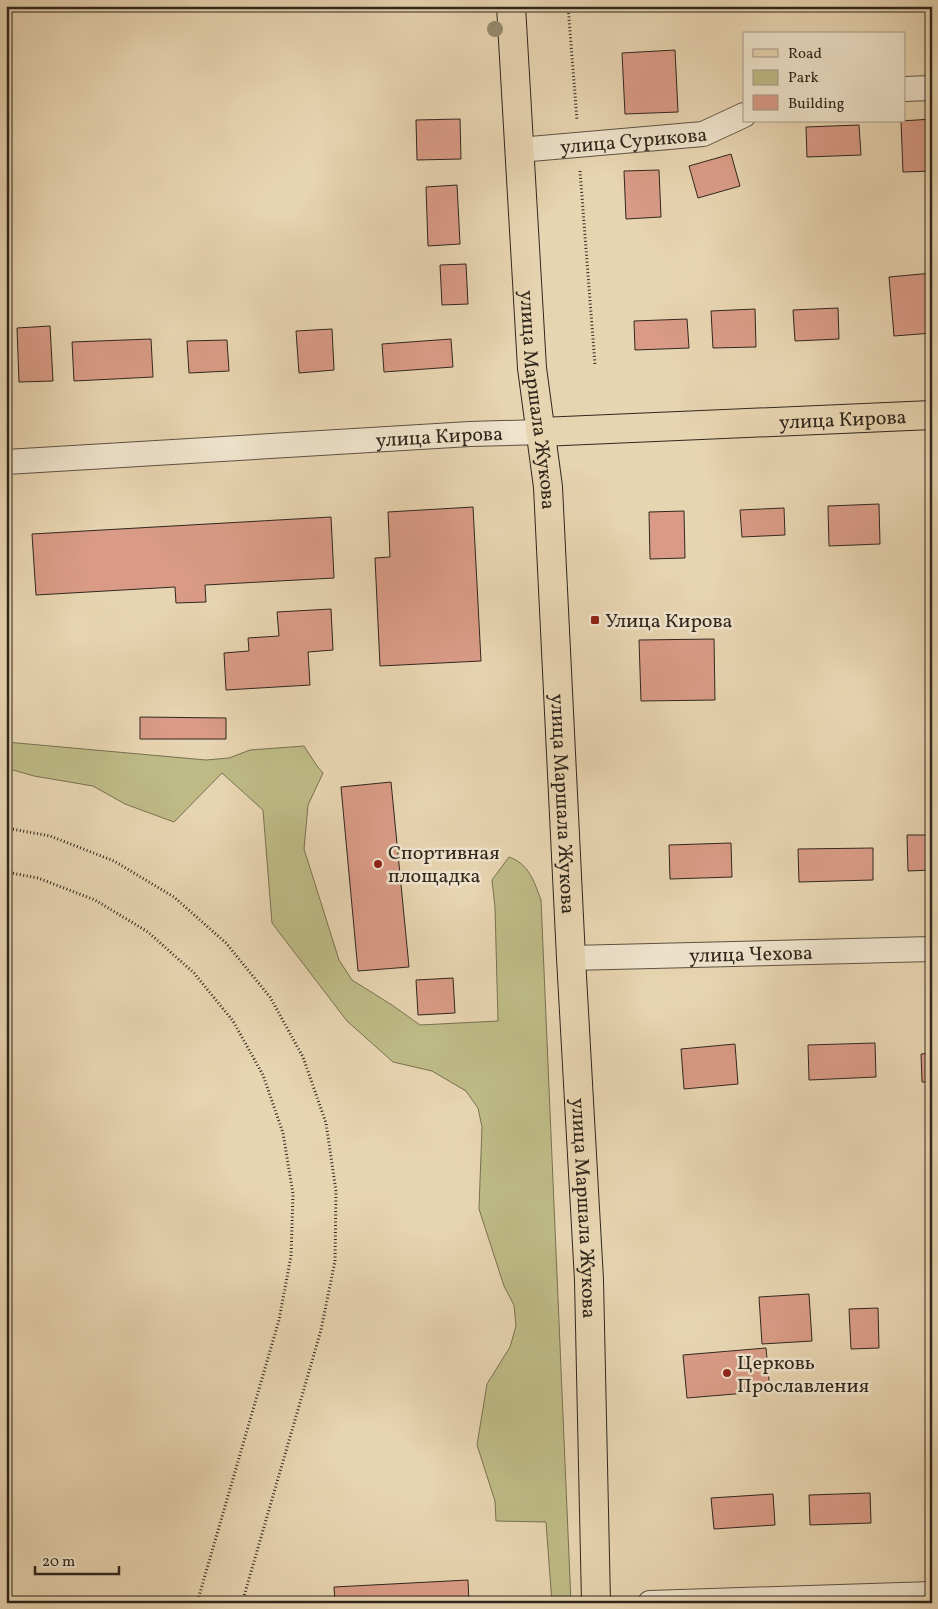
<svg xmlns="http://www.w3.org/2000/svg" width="938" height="1609" font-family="Vollkorn,serif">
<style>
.green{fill:#bebb86;stroke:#787152}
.building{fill:#d99b86;stroke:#31271d}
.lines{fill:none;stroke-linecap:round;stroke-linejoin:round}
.minor-casing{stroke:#5e5242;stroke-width:26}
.primary-casing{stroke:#31271d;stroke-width:30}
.path{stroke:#31271d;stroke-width:3;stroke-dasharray:1 2.5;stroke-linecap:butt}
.minor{stroke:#efe3cc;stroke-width:24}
.primary{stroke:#e7d4b0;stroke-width:28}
.tree{fill:#96896d}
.poi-dot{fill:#8f2418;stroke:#efe3cc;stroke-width:2}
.labels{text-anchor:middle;stroke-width:5;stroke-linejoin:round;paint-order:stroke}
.street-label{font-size:20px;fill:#31271d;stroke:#efe3cc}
.poi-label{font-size:20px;fill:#31271d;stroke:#efe3cc;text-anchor:start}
</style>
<rect width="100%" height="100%" fill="#e7d4b0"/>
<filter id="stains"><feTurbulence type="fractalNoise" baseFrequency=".004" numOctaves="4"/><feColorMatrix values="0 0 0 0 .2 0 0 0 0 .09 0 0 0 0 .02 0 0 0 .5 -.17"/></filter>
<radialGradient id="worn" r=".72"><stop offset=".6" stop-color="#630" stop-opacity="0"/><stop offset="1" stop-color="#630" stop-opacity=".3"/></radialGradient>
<path class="green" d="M6,742l200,18 23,-2 21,-8 54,-4 13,20 6,7 -15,32 -4,44 35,111 13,20 40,25 28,20 78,-4 -3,-114 -3,-27 17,-23c20,7 25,24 32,43l30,703h-19l-6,-81 -50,-1 -1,-20 -18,-56 10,-61 23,-37 6,-21 -2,-21 -10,-19 -25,-77 3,-82 -4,-19 -12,-17 -34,-20 -39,-9 -46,-41 -75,-98 -9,-113 -41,-37 -48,49 -49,-18 -32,-18 -59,-10 -28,-8z"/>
<path class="building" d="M6,6h13l1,2 -14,1z
M675,50l3,62 -53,2 -3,-61z
M460,119l1,40 -44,1 -1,-40z
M932,119v52l-29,1 -2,-51z
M859,125l2,30 -54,2 -1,-30z
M731,154l9,32 -42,12 -9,-32z
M659,170l2,47 -35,2 -2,-48z
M457,185l3,59 -32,2 -2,-59z
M466,264l2,40 -26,1 -2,-40z
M932,273v60l-38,3 -5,-59z
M838,308l1,31 -44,2 -2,-31z
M755,309l1,38 -43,1 -2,-37z
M687,319l2,29 -54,2 -1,-29z
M50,326l3,55 -34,1 -2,-54z
M332,329l2,41 -35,3 -3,-42z
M151,339l2,38 -79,4 -2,-39z
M451,339l2,28 -69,5 -2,-28z
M227,340l2,31 -40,2 -2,-32z
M879,504l1,40 -51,2 -1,-40z
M473,507l8,154 -101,5 -5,-108 15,-1 -2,-45z
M784,508l1,27 -43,2 -2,-27z
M684,511l1,47 -35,1 -1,-47z
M331,517l3,61 -129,7 1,17 -30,1 -1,-16 -139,8 -4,-61z
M331,609l2,41 -25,2 2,33 -84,5 -2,-37 25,-2 -1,-13 31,-2 -2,-24z
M714,639l1,61 -74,1 -2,-61z
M140,717l86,1v21h-86z
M391,782l18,185 -51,4 -17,-184z
M907,835h25v35l-24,1z
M731,843l1,34 -62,2 -1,-34z
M873,848v32l-74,2 -1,-33z
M453,978l2,35 -37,2 -2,-35z
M875,1043l1,34 -67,3 -1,-35z
M735,1044l3,40 -54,5 -3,-40z
M932,1053v29h-10l-1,-28z
M809,1294l3,47 -50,3 -3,-47z
M878,1308l1,40 -28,1 -2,-40z
M766,1348l4,43 -83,7 -4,-43z
M870,1493l1,30 -61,2 -1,-30z
M773,1494l2,31 -61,4 -3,-31z
M468,1580l1,23h-134l-1,-16z"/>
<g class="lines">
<g class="minor-casing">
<g id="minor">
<path d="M904,89l28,-1"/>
<path id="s1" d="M519,150l184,-16 41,-19"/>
<path id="s2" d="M6,462l464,-28 71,-2"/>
<path id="s3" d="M571,958l361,-9"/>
<path d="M650,1603l282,-9"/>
</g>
</g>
<g class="primary-casing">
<g id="primary">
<path id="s4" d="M511,6l21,362 16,119 23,471 18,322 7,323"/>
<path id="s5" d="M541,432l391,-17"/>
</g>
</g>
<path class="path" d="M568,6l9,114
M580,171l15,194
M6,828l44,8 64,25 60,36 52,46 44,54 33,60 23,66 10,68 -1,70 -14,69 -79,273
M6,872l32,6 57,22 53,32 46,41 39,48 30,54 20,58 10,61 -2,62 -12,64 -82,283"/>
<use href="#minor" class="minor"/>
<use href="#primary" class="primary"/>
</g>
<circle class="tree" cx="495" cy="29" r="8"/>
<g class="poi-dot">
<rect x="590" y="615" width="10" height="10" rx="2.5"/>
<circle cx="378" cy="864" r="5"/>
<circle cx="727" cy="1373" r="5"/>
</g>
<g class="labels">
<g class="street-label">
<text dy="7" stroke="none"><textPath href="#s1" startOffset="115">улица Сурикова</textPath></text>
<text dy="7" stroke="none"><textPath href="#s4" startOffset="395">улица Маршала Жукова</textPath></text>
<text dy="7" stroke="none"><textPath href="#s5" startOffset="302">улица Кирова</textPath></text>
<text dy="7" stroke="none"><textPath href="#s2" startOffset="434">улица Кирова</textPath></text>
<text dy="7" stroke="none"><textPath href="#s4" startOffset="800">улица Маршала Жукова</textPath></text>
<text dy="7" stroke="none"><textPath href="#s3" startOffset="180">улица Чехова</textPath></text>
<text dy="7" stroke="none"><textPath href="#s4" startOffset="1205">улица Маршала Жукова</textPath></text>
</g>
<g class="poi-label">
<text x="605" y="627">Улица Кирова</text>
<text x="388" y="859">Спортивная<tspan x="388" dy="23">площадка</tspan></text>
<text x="737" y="1369">Церковь<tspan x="737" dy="23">Прославления</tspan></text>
</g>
</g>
<rect width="938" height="1609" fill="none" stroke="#e7d4b0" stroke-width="25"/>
<rect x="8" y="8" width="923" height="1594" fill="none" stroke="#31271d" stroke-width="2.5"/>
<rect x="12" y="12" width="913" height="1584" fill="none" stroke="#31271d"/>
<rect x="743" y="32" width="162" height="90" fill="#efe3cc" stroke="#a39886"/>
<rect x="753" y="49" width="25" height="8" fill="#e7d4b0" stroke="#a39886"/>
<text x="788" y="58" font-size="15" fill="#31271d">Road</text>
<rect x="753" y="70" width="25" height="15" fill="#bebb86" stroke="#a39886"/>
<text x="788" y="82" font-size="15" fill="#31271d">Park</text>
<rect x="753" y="95" width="25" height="15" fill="#d99b86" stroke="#a39886"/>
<text x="788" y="108" font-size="15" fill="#31271d">Building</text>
<path d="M35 1566v8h84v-8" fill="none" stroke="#31271d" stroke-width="2.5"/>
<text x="42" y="1566" font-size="15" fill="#31271d" stroke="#efe3cc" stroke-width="4" paint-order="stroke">20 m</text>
<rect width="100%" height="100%" filter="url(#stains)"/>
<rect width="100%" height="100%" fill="url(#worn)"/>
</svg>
